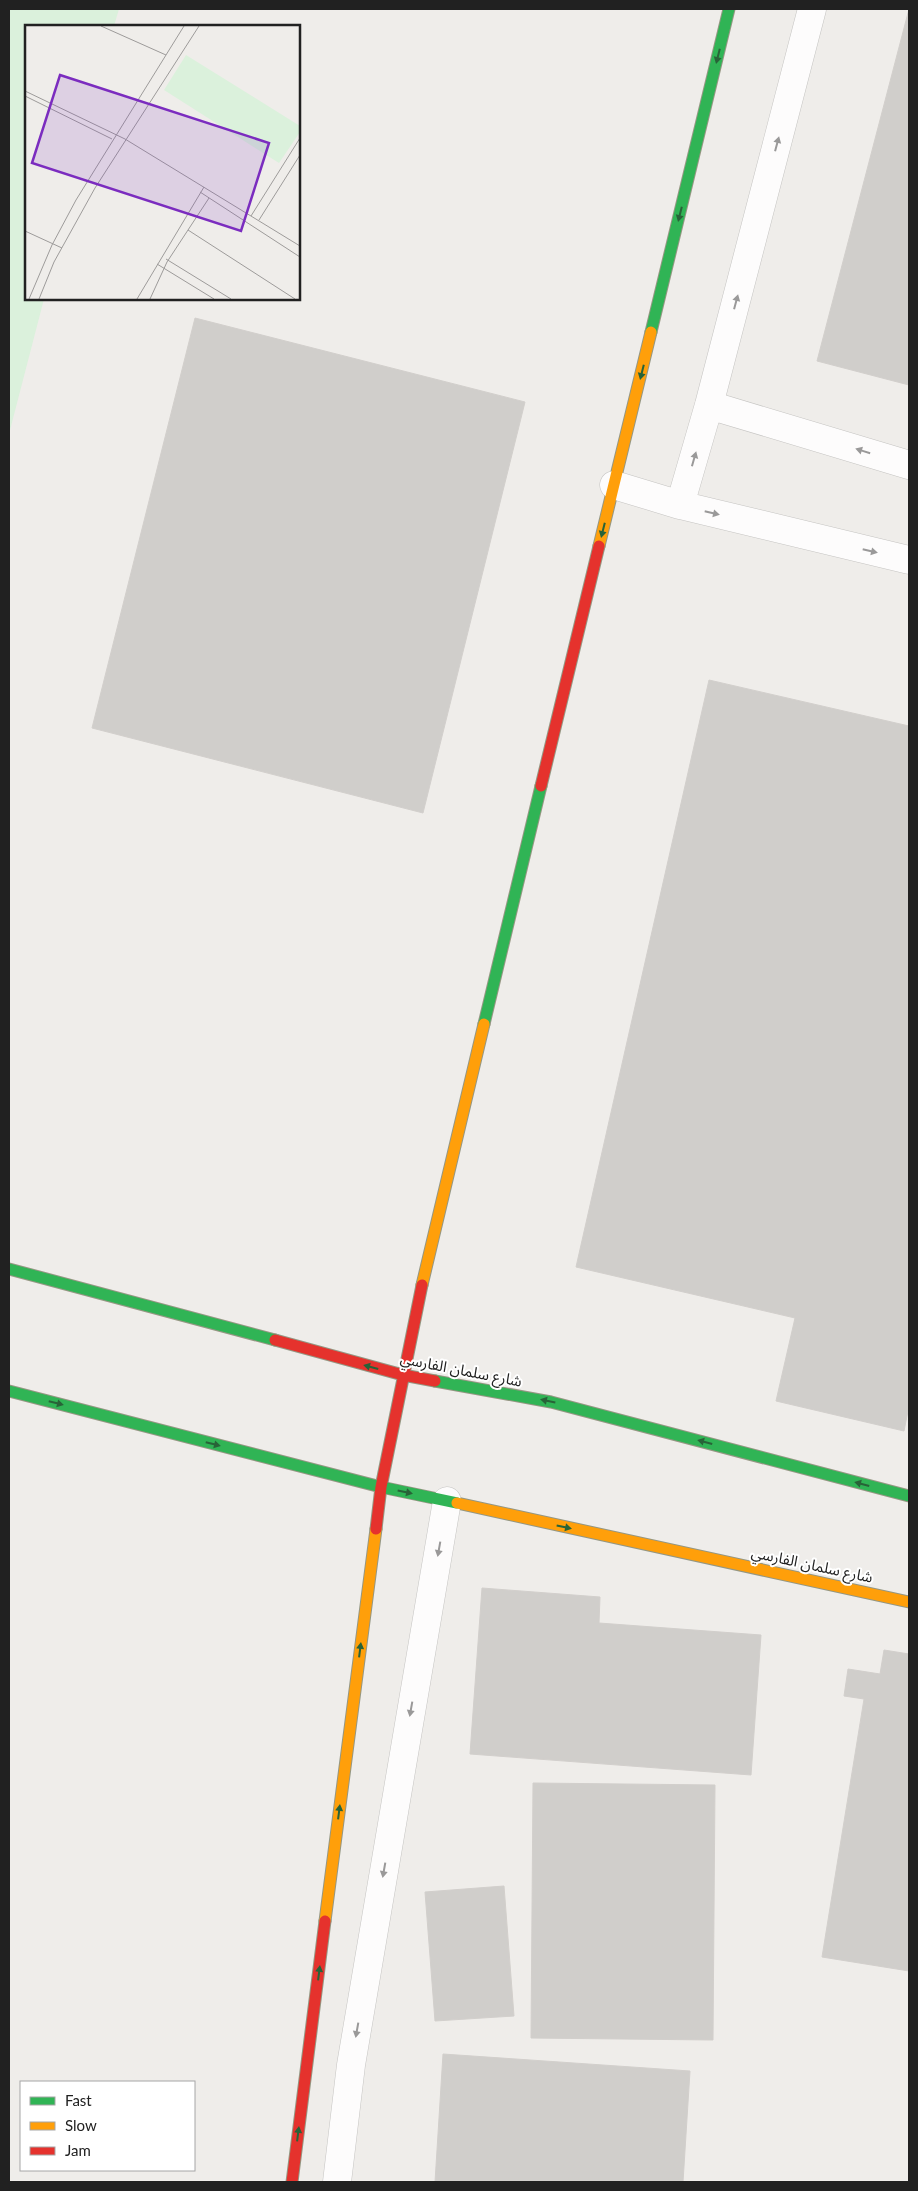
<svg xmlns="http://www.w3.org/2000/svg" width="918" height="2191" font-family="Lato,'Noto Sans Arabic',sans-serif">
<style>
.park{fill:#dbf1dc}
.building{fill:#d0cecb;stroke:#d2cfcc}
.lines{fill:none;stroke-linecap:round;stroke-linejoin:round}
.street-casing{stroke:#c5c4c2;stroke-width:29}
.fast-casing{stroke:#959783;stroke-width:13}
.slow-casing{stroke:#959783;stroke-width:13}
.jam-casing{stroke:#959783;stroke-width:13}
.street{stroke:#fdfcfc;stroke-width:28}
.fast{stroke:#30b455;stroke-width:11}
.slow{stroke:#ff9f0a;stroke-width:11}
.jam{stroke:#e5322d;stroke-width:11}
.oneway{fill:#286338}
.oneway2{fill:#9a9999}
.labels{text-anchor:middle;stroke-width:4;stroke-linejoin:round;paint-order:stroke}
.street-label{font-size:15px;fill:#212121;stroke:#fff}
.inset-road{fill:none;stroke:#9d9b9a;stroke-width:1}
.view{fill:#7b2cbf;fill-opacity:0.15;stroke:#7b2cbf;stroke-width:2.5}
.inset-edge{fill:none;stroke:#212121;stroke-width:2.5}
</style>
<rect width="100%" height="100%" fill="#efedea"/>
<path class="park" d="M9,9h110l-5,17h-88v273h18l-35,135z"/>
<path class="building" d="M909,9v376l-92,-24z
M195,318l330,84 -102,411 -331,-85z
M709,680l200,46v680l-5,25 -128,-30 19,-83 -219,-51z
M482,1588l118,9 -1,26 162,12 -10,140 -281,-21z
M884,1650l25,4v317l-87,-14 42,-258 -20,-3 4,-27 32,5z
M533,1783l182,2 -2,255 -182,-2z
M504,1886l10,130 -79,5 -10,-129z
M443,2054l247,17 -7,111h-248z"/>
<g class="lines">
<g class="street-casing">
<path id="street" d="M709,405l200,60
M614,485l66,20 229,55
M680,505l29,-100 103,-396
M337,2182l14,-117 96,-564"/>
</g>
<g class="fast-casing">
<path id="fast" d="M651,332l78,-323
M484,1024l57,-238
M9,1269l266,71
M435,1381l116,21 358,94
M9,1391l372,96 76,16"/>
</g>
<g class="slow-casing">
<path id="slow" d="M599,546l52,-214
M422,1285l62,-261
M457,1503l452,99
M325,1921l51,-392"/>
</g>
<g class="jam-casing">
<path id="jam" d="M541,786l58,-240
M275,1340l128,35 32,6
M376,1529l5,-42 41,-202
M292,2182l33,-261"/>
</g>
<use href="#street" class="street"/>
<use href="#fast" class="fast"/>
<use href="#slow" class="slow"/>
<use href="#jam" class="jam"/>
</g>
<defs><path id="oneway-solid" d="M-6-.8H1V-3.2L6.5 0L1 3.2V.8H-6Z" transform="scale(1.25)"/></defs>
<g class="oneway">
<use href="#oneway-solid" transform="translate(718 56) rotate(104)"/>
<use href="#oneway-solid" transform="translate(680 214) rotate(104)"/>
<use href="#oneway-solid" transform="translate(642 372) rotate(104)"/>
<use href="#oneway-solid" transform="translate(603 530) rotate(104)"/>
<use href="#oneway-solid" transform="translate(371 1367) rotate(-165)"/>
<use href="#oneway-solid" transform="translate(548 1401) rotate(-168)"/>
<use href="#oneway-solid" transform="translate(56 1403) rotate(14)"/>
<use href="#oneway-solid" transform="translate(705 1442) rotate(-165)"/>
<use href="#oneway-solid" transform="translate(213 1444) rotate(14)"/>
<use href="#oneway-solid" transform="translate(862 1484) rotate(-165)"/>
<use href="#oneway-solid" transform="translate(405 1492) rotate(12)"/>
<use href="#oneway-solid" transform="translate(564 1527) rotate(12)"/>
<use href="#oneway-solid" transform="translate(360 1650) rotate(-83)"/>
<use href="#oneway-solid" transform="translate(339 1812) rotate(-83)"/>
<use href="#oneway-solid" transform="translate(319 1973) rotate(-83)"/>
<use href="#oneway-solid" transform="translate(298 2134) rotate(-83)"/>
</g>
<g class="oneway2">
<use href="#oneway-solid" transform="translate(777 144) rotate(-75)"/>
<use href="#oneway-solid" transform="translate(736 302) rotate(-75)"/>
<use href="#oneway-solid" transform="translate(863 451) rotate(-163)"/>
<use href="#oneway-solid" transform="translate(694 459) rotate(-74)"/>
<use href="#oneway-solid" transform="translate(712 513) rotate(13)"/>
<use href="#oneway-solid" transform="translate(870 551) rotate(13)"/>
<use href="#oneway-solid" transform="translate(439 1549) rotate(100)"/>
<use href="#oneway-solid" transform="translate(411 1709) rotate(100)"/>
<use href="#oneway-solid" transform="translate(384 1870) rotate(100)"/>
<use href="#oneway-solid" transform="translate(357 2030) rotate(100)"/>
</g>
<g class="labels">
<g class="street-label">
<text transform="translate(461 1370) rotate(11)" y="5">شارع سلمان الفارسي</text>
<text transform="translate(812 1565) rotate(12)" y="5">شارع سلمان الفارسي</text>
</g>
</g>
<g transform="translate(25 25)">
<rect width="275" height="275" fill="#efedea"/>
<path d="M161,30l114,71v6l-21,31 -115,-73z" fill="#dbf1dc"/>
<path class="inset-road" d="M76,1l65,29M0,66l100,48 175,107M0,71l87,43M175,167l100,65M226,191l49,-78M234,195l41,-65M163,205l107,69M0,206l37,17M141,234l65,40M132,239l57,35M4,274l23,-54 24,-45 108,-174M14,274l15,-37 41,-74 104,-162M112,274l67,-112M125,274l17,-37 42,-64"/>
<path class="view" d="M35,50l209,68 -28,88 -209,-68z"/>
<rect width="275" height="275" class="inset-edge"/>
</g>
<rect width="918" height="2191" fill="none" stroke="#212121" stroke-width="20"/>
<rect x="20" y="2081" width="175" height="90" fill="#ffffff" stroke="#a6a6a6"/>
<rect x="30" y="2097" width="25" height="8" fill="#30b455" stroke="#a6a6a6"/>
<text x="65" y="2106" font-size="15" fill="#212121">Fast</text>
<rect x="30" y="2122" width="25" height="8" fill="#ff9f0a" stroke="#a6a6a6"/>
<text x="65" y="2131" font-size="15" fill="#212121">Slow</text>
<rect x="30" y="2147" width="25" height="8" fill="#e5322d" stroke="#a6a6a6"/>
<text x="65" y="2156" font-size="15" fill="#212121">Jam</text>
</svg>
